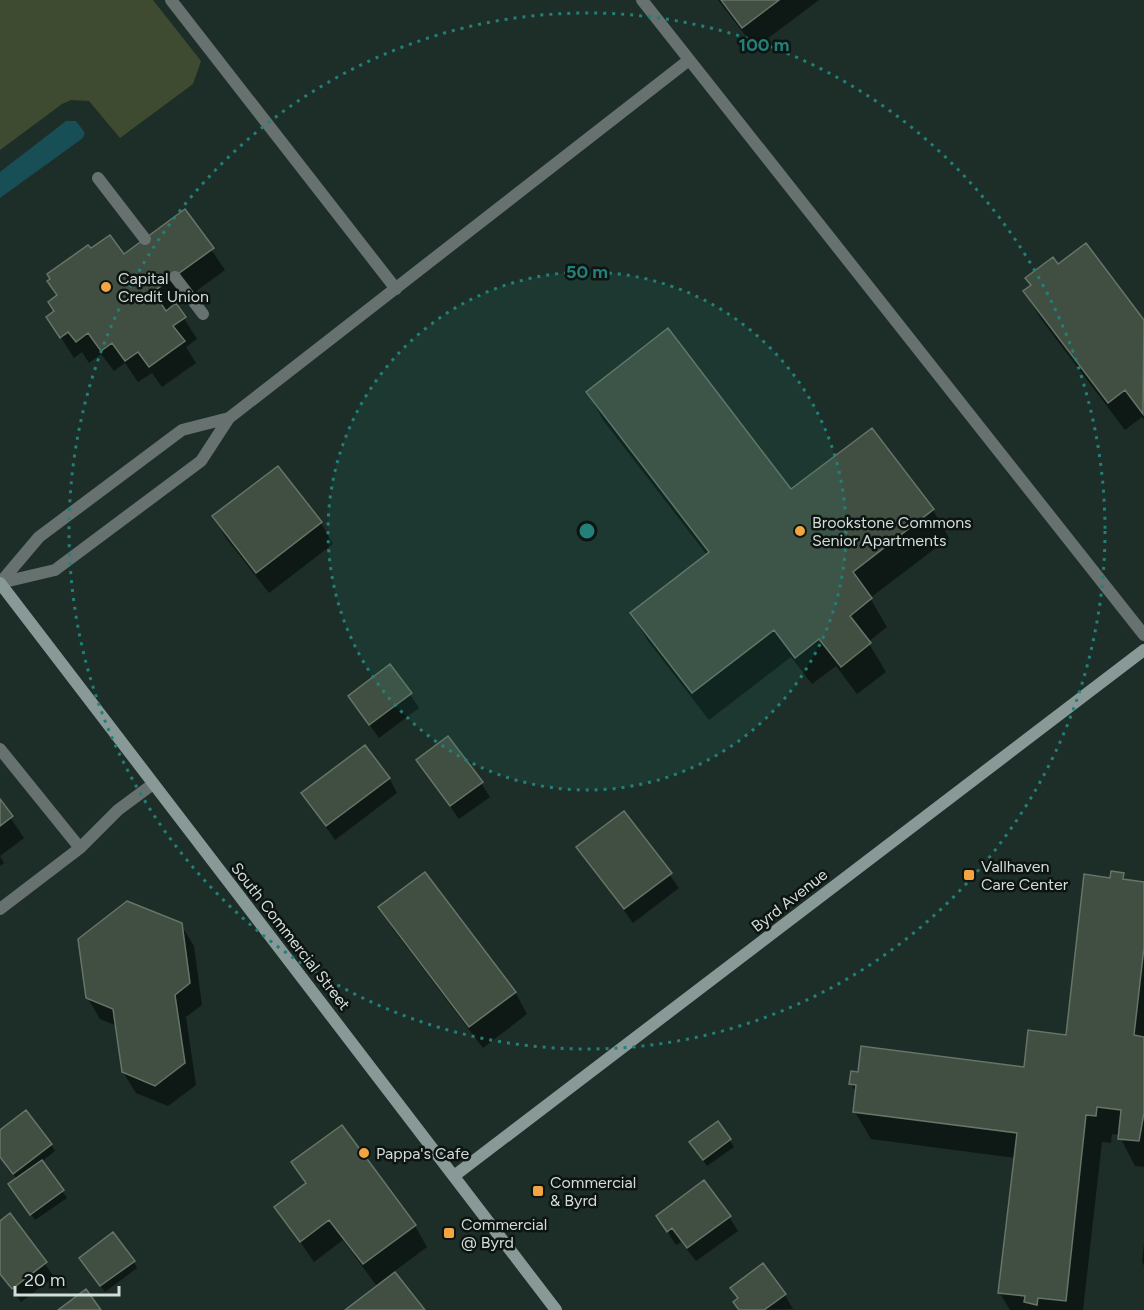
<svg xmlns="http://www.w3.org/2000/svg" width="1144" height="1310" font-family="Figtree,sans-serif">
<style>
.green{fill:#3f4b30}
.water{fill:#184e55}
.shadow{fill:#0007;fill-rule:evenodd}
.building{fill:#414f43;stroke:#667568;stroke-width:1.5}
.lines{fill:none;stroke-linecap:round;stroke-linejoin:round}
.lane{stroke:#677170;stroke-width:12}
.secondary{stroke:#899997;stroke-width:12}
.ring{fill:none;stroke:#228079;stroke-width:3;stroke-dasharray:3 6}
.poi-dot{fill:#f2a541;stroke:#0d1411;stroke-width:2}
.labels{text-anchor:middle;stroke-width:5;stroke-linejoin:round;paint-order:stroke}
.poi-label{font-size:16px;fill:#d2ddd9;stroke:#0d1411;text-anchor:start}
.street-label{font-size:16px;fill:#d2ddd9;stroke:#0d1411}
.centre{fill:#228079;stroke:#0d1411;stroke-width:3}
.ring-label{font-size:18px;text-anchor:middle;font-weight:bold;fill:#228079;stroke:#0d1411;stroke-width:5;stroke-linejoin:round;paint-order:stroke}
</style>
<rect width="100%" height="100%" fill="#1c2e27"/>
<path class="green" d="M0,0h153l48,61 -8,23 -73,54 -31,-37 -18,-1 -9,4 -62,46z"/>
<path class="water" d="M66,121h10l9,12 -2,5 -83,60v-26z"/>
<path class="shadow" d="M718,0h101l-64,48z
M185,211l40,59 -49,36 21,33 -11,8 10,16 -34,24 -10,-14 -14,9 -13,-19 -11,8 -13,-17 -12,9 -7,-11 -8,6 -26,-41 7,-5 3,-16 -9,-14 42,-32 32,6zM75,328l-10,8v-4z
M1086,245l58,77v97l-2,-2 -17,13 -84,-111 -16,-27z
M588,392l203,99 80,-61 62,80 16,28 -79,60 17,29 -19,15 18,30 -29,22 -21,-28 -24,18 -21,-27 -82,63 -61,-79 -16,-28 75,-58 -104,-135z
M278,468l43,55 12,21 -64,49 -43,-55 -12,-21z
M410,694l9,14 -40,30 -29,-41z
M418,761l63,22 9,14 -31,22z
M389,778l8,15 -62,47 -32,-46z
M0,802l24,36 -24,18 4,7 -4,3z
M624,813l55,75 -46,35 -55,-75z
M1123,875l4,6 17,3v283l-9,-1 -16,-31 -7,-1 -1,9 -9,-1 -19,168h-73l-11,-18 16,-134 -144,-19 -16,-27 2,-18 -6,-10 174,-16 42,-32 44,-157z
M380,908l135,84 12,22 -44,34 -90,-119z
M181,925l13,21 8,59 -16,12 10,68 -28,21 -32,-13 -13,-21 -6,-46 -17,-7 -13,-22z
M717,1123l17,24 -27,19 -12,-17z
M0,1132l51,13 4,6 -14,11 26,36 -32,22 -21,-29 3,-12 -17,-23z
M293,1163l122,63 12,21 -51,38 -33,-45 -29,22 -38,-55 30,-22z
M10,1215l44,62 -33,25 -21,-27v-52z
M658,1217h71l9,14 -42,30 -15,-19 -5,3z
M1144,1243v23l-2,-5z
M134,1262l3,6 -32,24 -20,-27z
M732,1288l53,7 8,14 -53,1 -1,-11z"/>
<path class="building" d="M721,0h58l-37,28z
M185,209l29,39 -61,44 13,19 10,-8 10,14 -13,9 12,15 -36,26 -11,-15 -13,9 -13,-18 -11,8 -13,-18 -12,9 -8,-10 -8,6 -14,-21 8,-6 -6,-9 9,-7 -10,-14 3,-2 -3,-5 41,-29 3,3 19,-13 14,19z
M1086,243l58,77 -1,94 -18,-24 -17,13 -85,-112 8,-6 -6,-7 28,-21 5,7z
M668,328l123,161 81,-61 62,81 -81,63 19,26 -22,18 21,27 -30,24 -22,-28 -24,19 -21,-28 -82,63 -62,-80 79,-61 -123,-160z
M278,466l44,56 -66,51 -44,-57z
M390,664l22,29 -43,32 -21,-29z
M448,736l35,46 -33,24 -34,-46z
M365,745l25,33 -64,48 -25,-33z
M0,799l13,17 -13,10z
M624,811l48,62 -48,36 -48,-62z
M1111,871l13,2 -1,6 21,3v65l-10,88 10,2v76l-5,28 -21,-2 3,-29 -24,-3 -1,9 -10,-1 -20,186 -28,-3 -1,7 -13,-3 1,-6 -27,-3 19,-160 -164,-21 3,-27 -7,-1 2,-13 7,1 3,-26 163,21 4,-37 38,5 18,-161 26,4z
M425,872l91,120 -47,35 -91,-120z
M127,901l55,22 8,60 -15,12 10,68 -30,23 -33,-14 -9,-63 -27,-11 -8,-59z
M26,1110l26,34 -39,30 -13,-17v-27z
M718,1121l13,18 -28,21 -14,-18z
M342,1125l74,100 -53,39 -34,-44 -29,22 -26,-35 32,-24 -15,-21z
M42,1160l22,30 -34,25 -22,-31z
M704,1180l27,36 -44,32 -15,-20 -5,4 -11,-16z
M10,1213l37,49 -35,27 -12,-15v-53z
M113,1232l22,29 -35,25 -21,-28z
M763,1263l23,31 -22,16h-25l-6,-8 5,-4 -8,-10z
M395,1272l30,38h-80z
M86,1289l15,21h-43z"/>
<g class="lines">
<path class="lane" d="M171,0l225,289
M642,0l502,635
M98,178l47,61
M175,277l28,37
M0,583l55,-13 146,-109 28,-43 460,-358
M0,583l39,-46 143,-107 47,-12
M0,749l80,99
M0,909l80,-61 38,-38 35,-26"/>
<path class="secondary" d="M0,583l556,727
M454,1176l690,-526"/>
</g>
<circle cx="587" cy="531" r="259" fill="#228079" fill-opacity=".12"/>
<g class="ring">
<circle cx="587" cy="531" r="259"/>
<circle cx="587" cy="531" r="518"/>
</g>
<g class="poi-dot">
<circle cx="106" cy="287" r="6"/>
<circle cx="800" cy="531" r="6"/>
<rect x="963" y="869" width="12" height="12" rx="3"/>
<circle cx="364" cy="1153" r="6"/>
<rect x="532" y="1185" width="12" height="12" rx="3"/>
<rect x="443" y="1227" width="12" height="12" rx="3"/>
</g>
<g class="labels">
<g class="poi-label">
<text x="118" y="284">Capital<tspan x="118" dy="18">Credit Union</tspan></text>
<text x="812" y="528">Brookstone Commons<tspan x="812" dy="18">Senior Apartments</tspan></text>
<text x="981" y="872">Vallhaven<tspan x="981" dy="18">Care Center</tspan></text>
<text x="376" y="1159">Pappa's Cafe</text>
<text x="550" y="1188">Commercial<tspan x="550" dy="18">&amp; Byrd</tspan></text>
<text x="461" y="1230">Commercial<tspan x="461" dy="18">@ Byrd</tspan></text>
</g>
<g class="street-label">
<text transform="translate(789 900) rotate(-38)" y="6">Byrd Avenue</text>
<text transform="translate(291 936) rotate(52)" y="6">South Commercial Street</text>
</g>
</g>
<circle cx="587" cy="531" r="9" class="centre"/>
<g class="ring-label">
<text x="764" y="51">100 m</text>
<text x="587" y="278">50 m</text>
</g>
<path d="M15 1286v9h104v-9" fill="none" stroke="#d2ddd9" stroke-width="3"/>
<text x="24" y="1286" font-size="18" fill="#d2ddd9" stroke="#0d1411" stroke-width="4.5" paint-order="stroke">20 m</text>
</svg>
